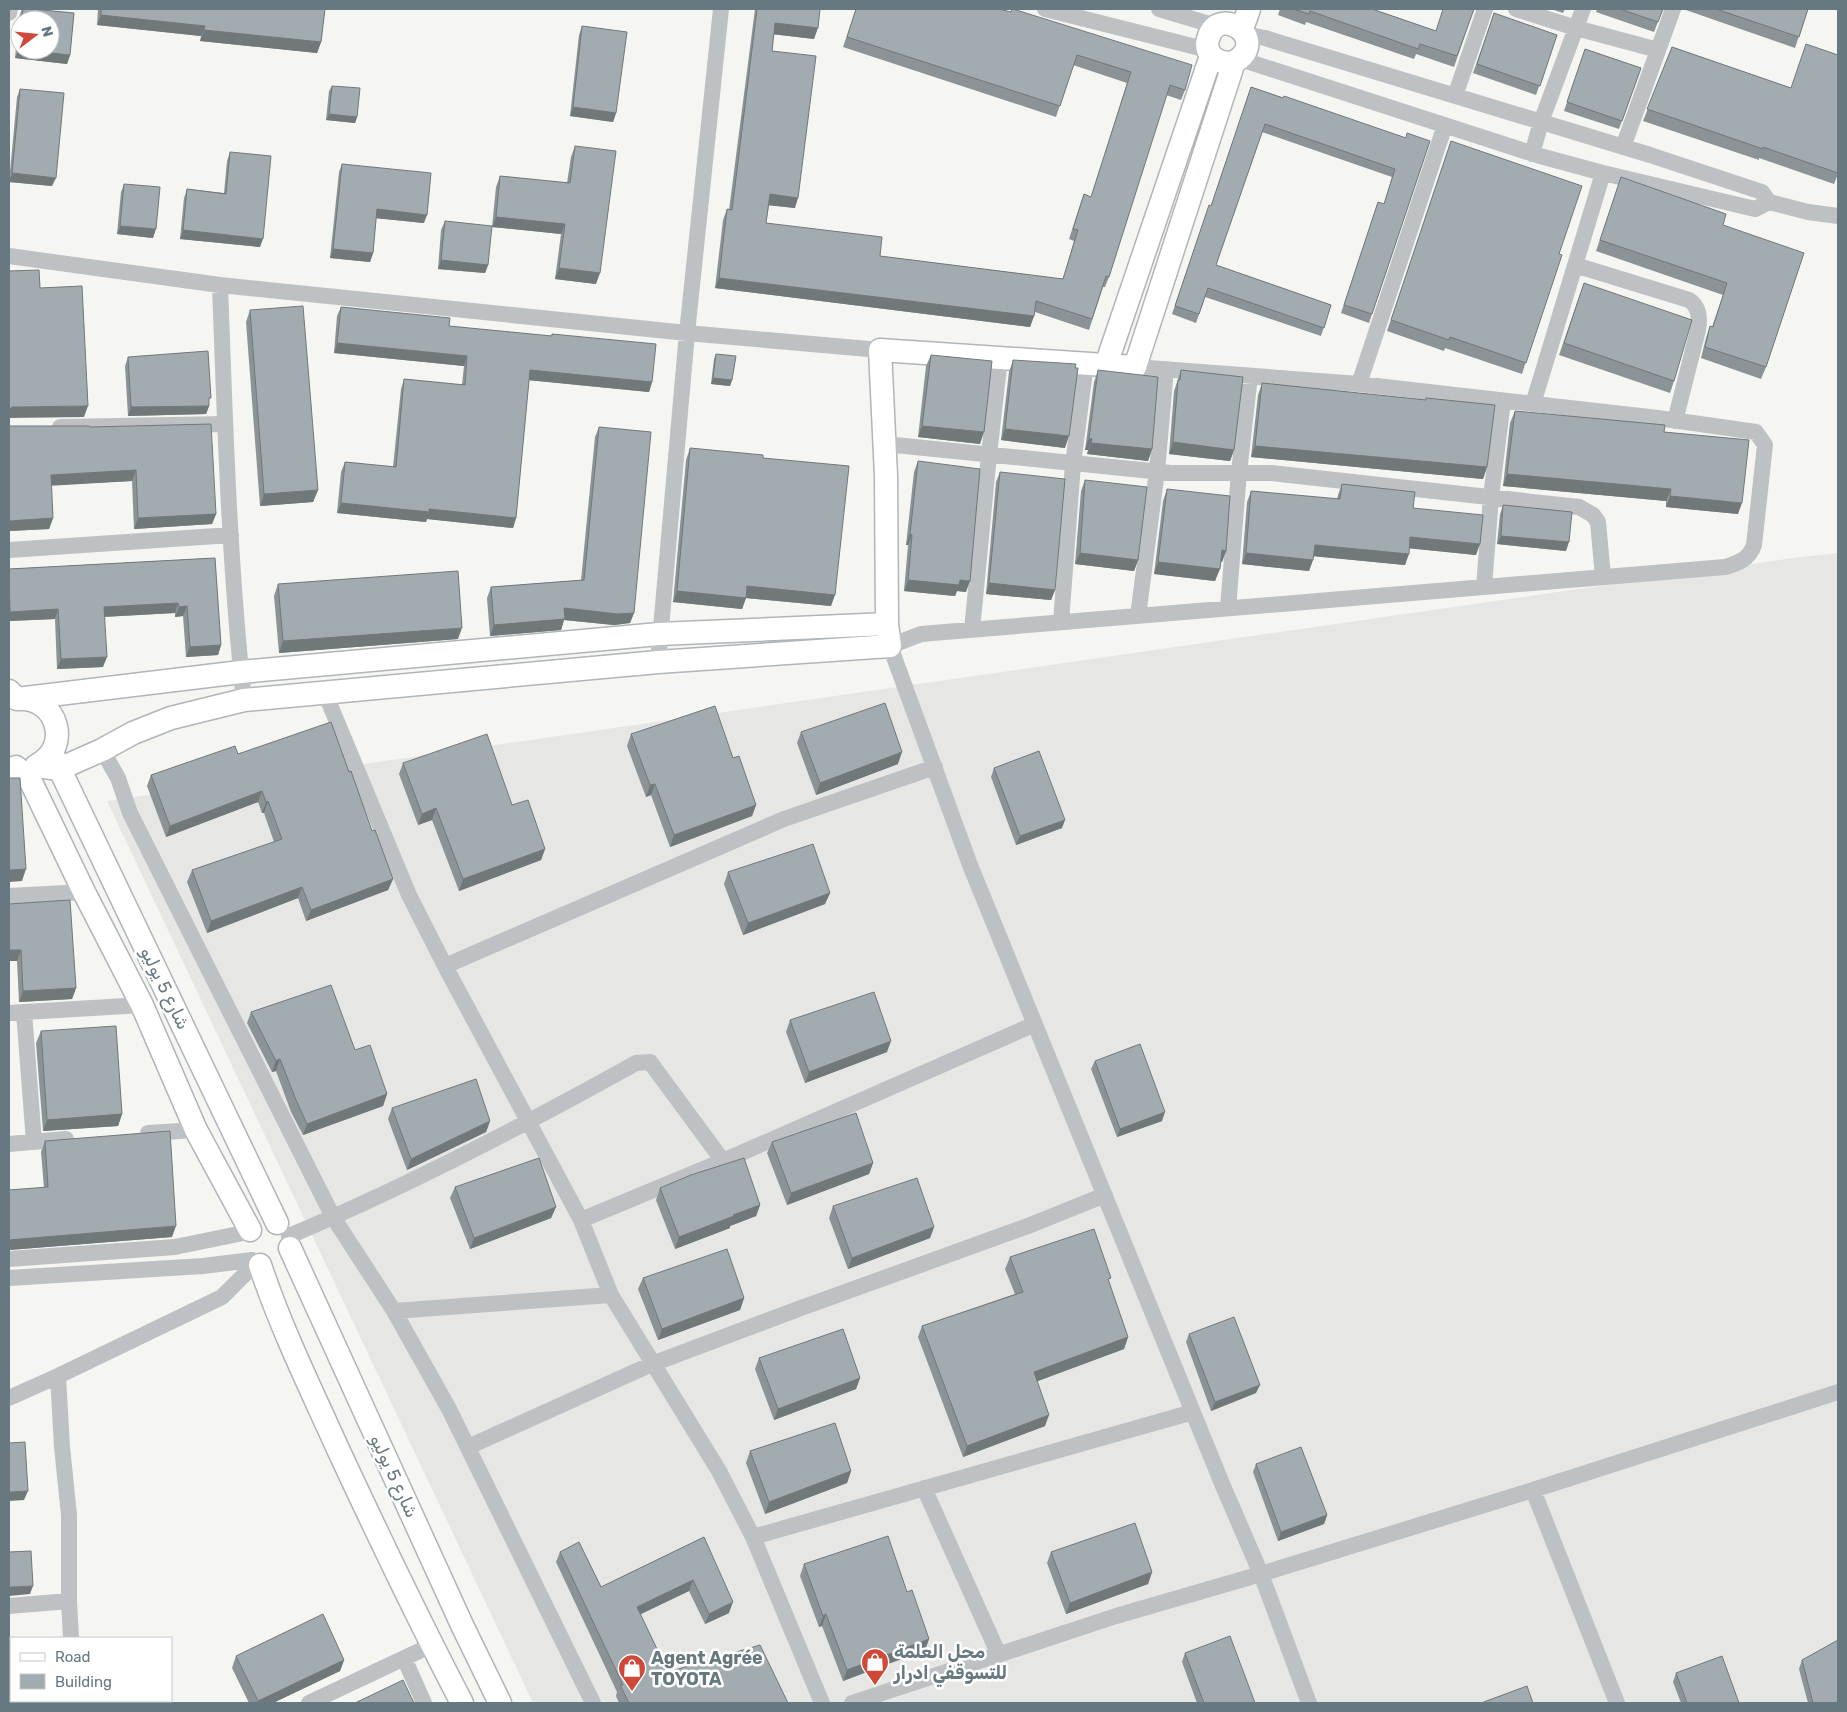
<svg xmlns="http://www.w3.org/2000/svg" width="1847" height="1712" font-family="Rubik,'Noto Sans Arabic',sans-serif">
<style>
.built{fill:#e6e6e5}
.lines{fill:none;stroke-linecap:round;stroke-linejoin:round}
.secondary-casing{stroke:#afb5b8;stroke-width:25}
.street{stroke:#bdc1c4;stroke-width:16}
.secondary{stroke:#fff;stroke-width:22}
.wall{fill:#8b9396;fill-rule:evenodd}
.shaded-wall{fill:#71787a}
.building{fill:#a2abaf;stroke:#71787a}
.labels{text-anchor:middle;stroke-width:5;stroke-linejoin:round;paint-order:stroke}
.street-label{font-size:18px;fill:#677880;stroke:#fff}
.poi-label{font-size:18px;font-weight:bold;fill:#677880;stroke:#fff;text-anchor:start}
</style>
<rect width="100%" height="100%" fill="#f5f5f2"/>
<path class="built" d="M1838,553v1150h-1305l-426,-902 1693,-244z"/>
<g class="lines">
<g class="secondary-casing">
<path id="secondary" d="M1242,29l7,-20
M1106,365l105,-309
M9,691l8,8 224,-27 418,-38 228,-10
M22,699c35,0 49,47 17,65
M53,755l224,468
M36,766l23,3 43,-19 31,-17 38,-15 73,-18 414,-38 232,-16 -3,-22 -1,-148 -6,-126 255,17 99,-305c38,-22 -16,-60 -26,-23 -5,17 12,26 26,23
M9,772l7,-5 15,15 53,110 58,113 54,125 54,100
M290,1248l172,377 38,78
M260,1265c21,63 50,122 77,182 40,86 81,172 125,256"/>
</g>
<path class="street" d="M1045,9l163,41
M1159,9l57,17
M1516,9l60,19 82,22
M9,13l1,-4
M1245,34l20,4 385,117 112,37 7,10
M1240,59l300,97 63,17 152,36 14,-7 39,10 30,4
M1455,96l30,-87
M1623,147l50,-138
M1532,154l9,-32 42,-113
M9,256l211,29 467,48 193,17
M1575,265l114,35c11,7 11,19 9,30l-23,91
M220,285c5,138 9,277 24,415
M1135,367l224,17 299,34 98,14 9,13 -11,100c-5,14 -15,18 -29,22l-804,67 -31,12 80,219 253,621 38,88 48,129
M1359,384l86,-259
M1533,404l70,-231
M60,427l165,-3
M885,444l286,29h100l308,34 14,8 5,7 5,55
M9,550l222,-15
M1484,587l7,-90 12,-96
M1228,608l11,-136 11,-96
M1138,616l19,-145 9,-102
M1061,622l12,-158 13,-100
M972,630l17,-175 11,-97
M658,662l29,-329 34,-324
M325,693l84,202 36,71 136,254 30,75 108,176 34,66 69,166
M102,750l16,28 12,35 203,404 61,94 55,98 144,294
M9,896l75,-4
M445,966l339,-147 151,-52
M24,1012l10,130
M9,1013l133,-8
M148,1133l48,-3
M9,1144l57,-5
M581,1220l142,-59 312,-137
M289,1236c119,-50 234,-110 347,-173l14,-1 73,99
M9,1259l166,-12 73,-15
M9,1278l194,-12 49,-6
M394,1311l217,-16
M58,1376l164,-79 34,-34
M9,1398l49,-22 4,71 7,68v86l2,37
M468,1447l184,-83 149,-56 227,-82 77,-31
M924,1488l75,167
M1533,1490l84,213
M753,1537l440,-125
M9,1606l60,-5
M404,1658l20,45
M74,1701v2
M309,1703l123,-58
M852,1703l264,-87 145,-42 272,-84 305,-98"/>
<use href="#secondary" class="secondary"/>
</g>
<path class="wall" d="M22,9h10l42,4 -4,42 -3,9 -52,-6 4,-41zM20,20h30v30h-30z
M98,9h227l-4,33 -4,11 -117,-12 1,-5 -104,-11z
M755,9h65l-6,30 -41,-5 -1,17 23,157 -26,-3 -3,18 114,33 183,23 11,-38 -5,-2 11,-34 4,-11 7,3 36,-114 -54,-18 -17,52 -213,-70 13,-38h143l186,81 -4,10 -15,-5 -57,182 -4,10h-2l-14,43 -54,-18 -1,4 -4,11 -315,-39 8,-68 4,-11 2,1z
M1280,9h92l64,22 38,-22 -20,58 -38,-13 -2,5 -108,-37 -1,3 -27,-10z
M1551,9h14l-2,4z
M1597,9h66l-9,23 -58,-20z
M1683,9h125l-13,39z
M1494,13l63,22 -21,60 -63,-22z
M582,26l34,87 -3,9 -43,-6 9,-81z
M1672,47l119,41 47,-33v119l-4,10 -75,-26v2l-116,-39z
M1585,49l56,19 -22,61 -55,-18z
M332,86l25,31 -2,6 -29,-3 3,-29z
M1251,87l155,51 24,3 -61,182 -28,-10 37,-111 6,2 8,-27 -130,-45 -46,133 115,40 -10,31 -116,-39 -9,26 -24,-9 34,-100 5,-8z
M20,89l32,97 -43,-4 8,-85z
M575,146l21,138 -41,-5 6,-45 -69,-7 4,-40 4,-11 67,7 4,-26z
M230,152l30,95 -80,-8 4,-41 3,-9 37,4 3,-32z
M1447,153l112,101 -37,120 -77,-26 -1,3 -57,-20z
M342,164l82,59 -48,-5 -3,35 -3,9 -40,-4 9,-86z
M1621,177l102,48 43,142 -5,12 -60,-21 5,-20 4,-12 2,1 11,-32 -127,-44z
M124,184l29,54 -36,-4 4,-42z
M445,221l43,44 -3,8 -47,-4 3,-39z
M1580,294l94,87 -4,12 -111,-38z
M341,307l108,19 102,10 1,-2 100,48 -3,10 -120,-12 -13,138 -3,10 -86,-9 -1,3 -89,-9 4,-41 4,-10 48,5 8,-78 3,-10 58,6 2,-19 -130,-13 3,-37z
M250,310l68,180 -5,12 -53,4 -14,-184z
M716,354l16,26 -2,6 -19,-2 3,-25z
M931,355l49,89 -62,-7 8,-71z
M128,357l81,46v3l-3,8 -78,2 -3,-50z
M1013,360l52,88 -64,-8 8,-68z
M1098,370l54,79 -4,12 -61,-7 1,-4h-3l9,-68z
M1181,370l53,80 -4,11 -61,-7 5,-63z
M1262,383l164,17v-2l61,69 -4,12 -232,-22 7,-62z
M1515,411l149,21 74,82 -72,-7v-6l-163,-15 7,-63z
M90,427l126,87 -4,10 -78,5 -2,-48 -81,4 2,33 -4,11 -40,2z
M599,427l35,186 -4,10 -16,2 -50,-5 -3,10 -71,6 -3,-38 4,-11 90,-7 14,-143z
M690,448l73,10 68,148 -85,-8 -4,11 -69,-7 13,-142z
M918,461l48,131 -9,-1 -2,5 -51,-5 4,-46h-2l8,-73z
M1000,472l55,118 -4,10 -65,-6 10,-112z
M1085,480l53,80 -4,11 -59,-7 6,-73z
M1342,484l71,24 63,47 -67,-7 -4,17 -91,-9 -5,15 -67,-7 5,-62 4,-11 86,8 1,-4z
M1167,489l59,62 -4,11h-2l-5,19 -61,-7 9,-73z
M1503,505l63,46 -69,-7 3,-30z
M215,558l6,87 -3,10 -32,2 -3,-41 -8,1v-4l-71,4 -1,50 -46,2 -2,-50 -46,2v-52z
M278,584l180,55 -179,14 -5,-57z
M801,732l97,32 -82,31 -19,-52z
M631,734l102,24 23,47 -4,11 -82,31 -19,-52 -5,2 -19,-51z
M238,754l111,18 23,59 21,48 -5,11 -82,31 -8,-23 -91,35 -20,-51 5,-12 82,-28 -10,-29h-2l-4,-11 -92,35 -19,-51 4,-11z
M403,763l109,42 33,44 -4,11 -82,31 -27,-71 -14,5 -19,-51z
M994,768l68,60 -46,17 -25,-68z
M728,872l102,21 -5,11 -82,31 -19,-51z
M9,904l67,84 -4,11 -53,3 -2,-41z
M251,1012l104,38 32,44 -4,12 -80,29 -12,-23 -15,-41 -4,1 -25,-49z
M790,1020l97,32 -82,31 -19,-51z
M41,1031l81,83 -4,12 -75,5 -7,-88z
M1095,1061l67,60 -45,16 -26,-68z
M392,1108l98,13 -4,11 -79,38 -19,-51z
M45,1141l127,96 -163,13v-60l35,-2 -3,-36z
M772,1142l101,21 -4,11 -82,31 -20,-52z
M455,1187l101,20 -5,11 -81,31 -20,-51z
M660,1188l100,17 -4,11 -26,10v2l-55,21 -19,-49z
M833,1206l101,21 -4,11 -82,31 -19,-51z
M1010,1257l99,26 19,54 -4,12 -87,32 8,45 -82,31 -45,-120 4,-11 93,-32 -10,-25z
M643,1278l101,20 -4,12 -82,30 -20,-51z
M1189,1334l67,59 -45,18 -25,-69z
M759,1358l101,20 -4,11 -82,31 -19,-51z
M750,1451l101,20 -4,12 -82,31 -19,-51z
M1256,1464l71,51 -3,9 -46,17 -25,-69z
M704,1537l25,76 -24,11 -16,-33 -49,23 28,58 120,31h-169l-3,-7 1,-4 -61,-130 4,-10 41,35z
M1051,1552l101,20 -4,12 -82,30 -19,-51z
M804,1564l103,28 22,47 -4,11 -82,31 -21,-55 -3,1 -19,-51z
M1185,1653l70,50h-58l-15,-41z
M236,1656l108,4 -4,11 -67,32h-24l-17,-35z
M1802,1660l36,43h-30l-9,-34z
M1676,1673l63,30h-58l-8,-21z"/>
<path class="shaded-wall" d="M101,15l104,11 -4,10 -104,-11z
M775,23l43,5 -4,11 -43,-5z
M204,30l117,12 -4,11 -117,-12z
M19,50l51,5 -3,9 -52,-6z
M573,107l43,6 -3,9 -43,-6z
M329,114l28,3 -2,6 -29,-3z
M12,173l44,5 -4,8 -43,-4z
M770,194l28,4 -3,10 -29,-3z
M377,209l50,6 -3,8 -50,-5z
M496,217l69,7 -4,10 -69,-7z
M120,226l36,3 -3,9 -36,-4z
M183,230l80,9 -3,8 -80,-8z
M333,249l40,4 -3,9 -40,-4z
M441,260l47,5 -3,8 -47,-4z
M559,268l41,5 -4,11 -41,-5z
M719,278l315,38 -4,11 -315,-39z
M337,343l130,13 -3,10 -130,-13z
M530,370l122,12 -3,10 -122,-12z
M713,378l19,2 -2,6 -19,-2z
M88,406l-4,11 -75,1v-8l3,-3z
M209,406l-3,8 -78,2 3,-9z
M922,426l62,6 -4,12 -62,-7z
M1005,429l64,7 -4,12 -64,-8z
M1089,438l3,1 -4,11h-3z
M1173,442l61,8 -4,11 -61,-7z
M1091,443l61,6 -4,12 -61,-7z
M1255,446l232,21 -4,12 -232,-22z
M136,470l-4,11 -85,5 4,-11z
M1507,474l164,15 -5,12 -163,-15z
M318,490l-5,12 -53,4 4,-12z
M1670,496l72,7 -4,11 -72,-7z
M341,503l88,6 87,9 -3,10 -86,-9 -1,3 -89,-9z
M216,514l-4,10 -78,5 4,-11z
M53,518l-4,11 -40,2v-10z
M910,534l2,1 -4,10h-2z
M1501,536l68,6 -3,9 -69,-7z
M1410,537l70,7 -4,11 -70,-7z
M1315,545l94,9 -4,11 -94,-9z
M1222,550l4,1 -4,11h-4z
M1080,553l58,7 -4,11 -59,-7z
M1246,553l67,7 -4,11 -67,-7z
M1158,562l62,7 -5,12 -61,-7z
M908,580h52l10,1 -4,11 -9,-1 -2,5 -51,-5z
M989,583l66,7 -4,10 -65,-6z
M747,586l88,9 -4,11 -85,-8 -4,11 -69,-7 4,-11z
M178,603l-3,10 -75,4 4,-10z
M187,606l-4,10 -8,1 4,-10z
M564,608l70,5 -4,10 -16,2 -50,-5 -3,10 -71,6 4,-11z
M58,609l-3,10 -46,2v-6l1,-3z
M462,628l-4,11 -179,14 4,-12z
M221,645l-3,10 -32,2 4,-10z
M107,657l-4,10 -46,2 4,-10z
M902,752l-4,12 -82,31 4,-12z
M655,784l-4,11 -5,2 4,-12z
M262,791l-4,11 -92,35 4,-11z
M268,801l-4,12h-2l4,-11z
M756,805l-4,11 -82,31 4,-12z
M436,808l-4,12 -14,5 4,-11z
M1065,820l-3,8 -46,17 4,-9z
M545,849l-4,11 -82,31 4,-12z
M26,869l-4,12 -13,1v-12z
M393,879l-5,11 -82,31 5,-11z
M302,887l-4,11 -91,35 4,-12z
M830,893l-5,11 -82,31 5,-12z
M9,950h12l-4,11h-8z
M76,988l-4,11 -53,3 4,-11z
M891,1041l-4,11 -82,31 4,-11z
M280,1059l-4,12 -4,1 4,-11z
M387,1094l-4,12 -80,29 4,-11z
M1165,1112l-3,9 -45,16 3,-8z
M122,1114l-4,12 -75,5 4,-11z
M490,1121l-4,11 -79,38 4,-11z
M873,1163l-4,11 -82,31 4,-12z
M760,1205l-4,11 -26,10v2l-55,21 4,-12 54,-22z
M556,1207l-5,11 -81,31 4,-11z
M176,1226l-4,11 -163,13v-10z
M934,1227l-4,11 -82,31 4,-11z
M744,1298l-4,12 -82,30 4,-11z
M1128,1337l-4,12 -94,35 4,-12z
M860,1378l-4,11 -82,31 4,-11z
M1260,1385l-4,8 -45,18 4,-9z
M1049,1415l-4,11 -82,31 4,-11z
M851,1471l-4,12 -82,31 4,-12z
M28,1491l-4,9 -15,1v-9z
M1327,1515l-3,9 -46,17 3,-9z
M1152,1572l-4,12 -82,30 4,-11z
M693,1580l-4,11 -56,27 4,-11z
M33,1586l-3,8 -21,2v-7l2,-2z
M733,1602l-4,11 -24,11 4,-10z
M826,1614l-4,12 -3,1 4,-11z
M929,1639l-4,11 -82,31 4,-11z
M344,1660l-4,11 -67,32h-16l1,-2z"/>
<path class="building" d="M23,9h9l42,4 -4,42 -48,-5h28v-30h-29z
M101,9h224l-4,33 -117,-12 1,-4 -104,-11z
M757,9h63l-2,19 -43,-5 -3,28 44,5 -18,142 -28,-4 -4,29 116,14 -2,19 183,23 15,-49 -5,-1 11,-35 7,3 40,-125 -54,-17 -17,51 -213,-69 9,-28h143l12,3 1,-3h1l179,56 -7,25 -15,-5 -61,192 -3,-1 -14,43 -56,-18 -2,15 -315,-38 8,-69 5,1z
M1293,9h79l64,22 7,-22h31l-17,47 -37,-12 -2,5 -108,-38 -1,3z
M1620,9h43l-5,13z
M1716,9h92l-9,28z
M1494,13l63,22 -17,51 -63,-22z
M582,26l45,6 -11,81 -43,-6z
M20,35v15h-1z
M1806,44l32,11v118l-75,-26v2l-116,-40 25,-62 119,41z
M1585,49l56,19 -19,53 -55,-19z
M332,86l28,2 -3,29 -28,-3z
M1251,87l32,11 1,-2 122,42 1,-5 23,8 -58,173 -28,-9 34,-103 6,2 11,-35 -130,-45 -49,141 115,40 -7,23 -116,-40 -9,26 -24,-8 34,-101 2,1z
M20,89l44,4 -8,85 -44,-5z
M1451,141l131,45 -23,68 3,1 -36,108 -76,-26 -1,3 -58,-20z
M575,146l41,5 -16,122 -41,-5 6,-44 -69,-7 4,-41 70,7z
M230,152l41,4 -8,83 -80,-9 4,-41 39,5z
M342,164l89,9 -4,42 -50,-6 -4,44 -40,-4z
M1621,177l105,37 -3,11 81,28 -38,114 -61,-20 5,-21 3,1 14,-44 -127,-43z
M124,184l36,3 -4,42 -36,-3z
M445,221l47,5 -4,39 -47,-5z
M39,270l1,18 42,-2 6,120 -76,1 -3,3v-139z
M1584,283l108,37 -18,61 -110,-38z
M303,306l15,184 -54,4 -14,-184z
M341,307l109,11 -1,8 103,10v-2l104,10 -4,38 -122,-12 -14,148 -87,-9v3l-88,-9 4,-41 51,5 8,-88 61,6 2,-29 -130,-13z
M208,351l3,47h-2v8l-78,1 -3,-50z
M716,354l20,2 -4,24 -19,-2z
M931,355l61,6 -8,71 -62,-6z
M1013,360l63,4 -1,4h3l-9,68 -64,-7z
M1098,370l60,7 -6,72 -61,-6 1,-4 -3,-1z
M1181,370l62,7 -9,73 -61,-8 5,-62h2z
M1262,383l164,17v-2l69,7 -8,62 -232,-21z
M1515,411l150,14 -1,7 85,8 -7,63 -72,-7 1,-7 -164,-15z
M211,424l5,90 -78,4 -2,-48 -85,5 2,43 -44,3v-95h80l1,1z
M599,427l52,5 -17,181 -16,1 -54,-6 1,11 -71,6 -3,-38 93,-7z
M690,448l73,7v3l86,8 -14,129 -88,-9 -1,12 -69,-7z
M918,461l62,8 -10,112 -10,-1 -1,5 -51,-5 4,-45 -2,-1z
M1000,472l65,7 -10,111 -66,-7z
M1085,480l62,7 -9,73 -58,-7z
M1342,484l73,8 -2,16 70,7 -3,29 -70,-7 -1,17 -94,-9 -2,15 -67,-7 5,-62 89,8z
M1167,489l63,7 -4,55 -4,-1 -2,19 -62,-7z
M1503,505l69,7 -3,30 -68,-6z
M215,558l6,87 -31,2 -3,-41 -8,1 -1,-4 -74,4 3,50 -46,2 -3,-50 -48,3 -1,-43z
M458,571l4,57 -179,13 -5,-57z
M885,703l17,49 -82,31 -19,-51z
M715,706l18,52 6,-2 17,49 -82,30 -19,-51 -5,1 -19,-51z
M331,722l18,50 2,-1 21,60 3,-1 18,49 -82,31 -9,-23 -91,34 -19,-51 90,-31 -14,-38 -2,1 -4,-11 -92,35 -19,-51 84,-29 3,8z
M487,734l25,71 16,-5 17,49 -82,30 -27,-71 -14,6 -19,-51z
M1039,751l26,69 -45,16 -26,-68z
M9,778h11l6,91 -17,1z
M813,844l17,49 -82,30 -20,-51z
M70,900l6,88 -53,3 -2,-41h-12v-46z
M331,985l24,65 15,-5 17,49 -80,30 -11,-24 -16,-41 -4,2 -25,-49z
M874,992l17,49 -82,31 -19,-52z
M116,1026l6,88 -75,6 -6,-89z
M1140,1044l25,68 -45,17 -25,-68z
M476,1079l14,42 -79,38 -19,-51z
M856,1113l17,50 -82,30 -19,-51z
M170,1131l6,95 -167,14v-50l39,-3 -3,-46z
M539,1158l17,49 -82,31 -19,-51z
M744,1158l16,47 -27,10 1,1 -55,21 -19,-49 31,-13z
M917,1178l17,49 -82,31 -19,-52z
M1094,1229l17,49 -3,1 20,58 -94,35 15,43 -82,31 -45,-120 101,-34 -13,-35z
M727,1249l17,49 -82,31 -19,-51z
M1234,1317l26,68 -45,17 -26,-68z
M843,1329l17,49 -82,31 -19,-51z
M835,1423l16,48 -82,31 -19,-51z
M25,1442l3,49 -19,1v-49z
M1301,1447l26,68 -46,17 -25,-68z
M1135,1523l17,49 -82,31 -19,-51z
M888,1536l19,56 5,-2 17,49 -82,31 -21,-56 -3,2 -19,-52z
M704,1537l29,65 -24,12 -16,-34 -56,27 31,65 92,-27 28,58h-159l-9,-18h3l-63,-133 19,-10 22,45z
M31,1551l2,35 -22,1 -2,2v-37z
M323,1614l21,46 -86,41 -22,-45z
M1230,1636l25,67h-51l-19,-50z
M1838,1640v62l-4,1h-21l-11,-43z
M1722,1656l17,47h-52l-11,-30z
M403,1680l11,23h-59z
M1527,1686l6,17h-52z"/>
<defs>
<g id="shop-pin" transform="scale(1.4375)"><path d="M0 17L-7.5 6A9.5 9.5 0 1 1 7.5 6Z" fill="#cf4838" stroke="#fff"/><path d="M-5-2.5h2.3a2.7 3.5 0 0 1 5.4 0H5L5.5 6h-11ZM-1.5-2.5h3a1.5 2.3 0 0 0-3 0Z" fill="#fff"/></g>
</defs>
<g fill-rule="evenodd">
<use href="#shop-pin" x="875" y="1662"/>
<use href="#shop-pin" x="632" y="1668"/>
</g>
<g class="labels">
<g class="street-label">
<text transform="translate(165 988) rotate(64)" y="6">شارع 5 يوليو</text>
<text transform="translate(394 1476) rotate(65)" y="6">شارع 5 يوليو</text>
</g>
<g class="poi-label">
<text x="894" y="1658">محل العلمة<tspan x="894" dy="21">للتسوقفي ادرار</tspan></text>
<text x="651" y="1664">Agent Agrée<tspan x="651" dy="21">TOYOTA</tspan></text>
</g>
</g>
<rect width="1847" height="1712" fill="none" stroke="#677880" stroke-width="20"/>
<rect x="10" y="1637" width="162" height="65" fill="#ffffff" stroke="#c2c9cc"/>
<rect x="20" y="1653" width="25" height="8" fill="#ffffff" stroke="#c2c9cc"/>
<text x="55" y="1662" font-size="15" fill="#677880">Road</text>
<rect x="20" y="1674" width="25" height="15" fill="#a2abaf" stroke="#c2c9cc"/>
<text x="55" y="1687" font-size="15" fill="#677880">Building</text>
<g transform="translate(35 35) rotate(74)"><circle r="24" fill="#ffffff" stroke="#c2c9cc"/>
<path d="M0-4L9 19L0 12L-9 19Z" fill="#cf4838"/>
<text y="-8" font-size="14" font-weight="bold" text-anchor="middle" fill="#677880">N</text>
</g>
</svg>
